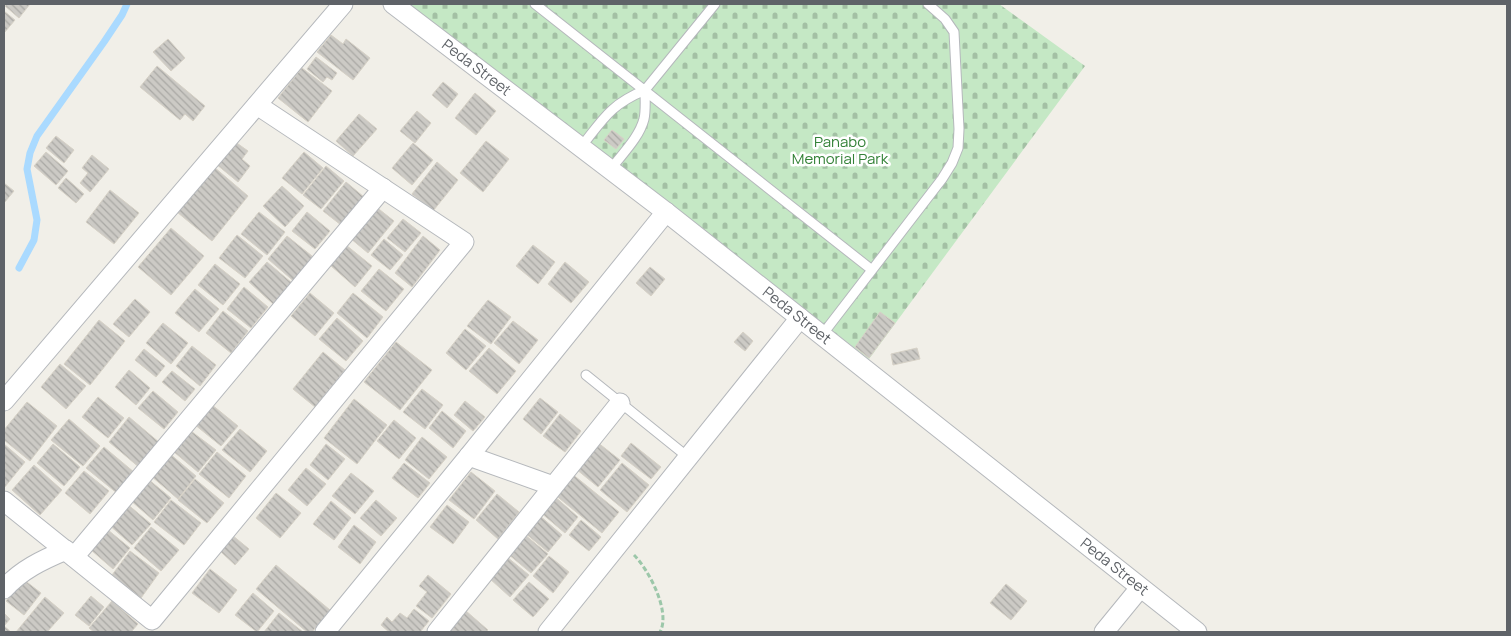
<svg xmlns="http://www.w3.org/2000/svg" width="1511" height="636" font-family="Manrope,sans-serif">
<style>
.cemetery{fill:url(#cemetery-stones)}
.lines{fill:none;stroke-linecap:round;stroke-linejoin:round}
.stream{stroke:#aadaff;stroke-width:7}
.building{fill:url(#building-back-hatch);stroke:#d6d1c6}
.lane-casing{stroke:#b5b8bc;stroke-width:11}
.street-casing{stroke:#b5b8bc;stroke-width:21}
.path{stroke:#9cc7a9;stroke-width:3;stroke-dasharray:5 2.5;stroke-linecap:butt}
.lane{stroke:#fff;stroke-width:9}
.street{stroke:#fff;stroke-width:19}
.labels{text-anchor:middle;stroke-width:5;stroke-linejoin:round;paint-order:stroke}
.street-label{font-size:15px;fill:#5f6368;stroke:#fff}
.park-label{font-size:15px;fill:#348238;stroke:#fff}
</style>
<defs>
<pattern id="cemetery-stones" width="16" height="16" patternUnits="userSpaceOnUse" patternTransform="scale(1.25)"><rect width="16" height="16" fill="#c5e8c5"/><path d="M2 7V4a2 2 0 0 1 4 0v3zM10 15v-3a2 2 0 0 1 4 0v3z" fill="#a3c0a4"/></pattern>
<pattern id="building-back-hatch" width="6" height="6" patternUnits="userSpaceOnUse" patternTransform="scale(1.25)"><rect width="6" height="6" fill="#cccac5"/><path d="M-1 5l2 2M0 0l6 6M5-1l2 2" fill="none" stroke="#a9a8a4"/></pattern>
</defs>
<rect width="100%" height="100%" fill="#f1efe8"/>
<path class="cemetery" d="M406,4h593l86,62 -216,293z"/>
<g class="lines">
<path class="stream" d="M19,268l15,-28 3,-20 -10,-51 3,-16 7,-17 67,-94 18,-27 5,-11"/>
</g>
<path class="building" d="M7,4h23l-11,14 -14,-12z
M4,11l11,9 -11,13z
M331,35l12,9 3,-5 24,19 -17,22 -36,-28z
M168,39l17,19 -14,13 -18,-19z
M316,57l21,16 -5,7 -5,-3 -4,5 -16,-13z
M157,66l48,40 -12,15 -8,-7 -5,6 -40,-33z
M302,68l30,23 -24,31 -30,-24z
M443,82l15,12 -11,14 -15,-13z
M475,93l21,18 -20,24 -21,-17z
M417,111l14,12 -16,20 -15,-12z
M359,114l18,15 -24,27 -17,-15z
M612,130l12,9 -8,10 -12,-9z
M56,136l18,14 -10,13 -18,-15z
M234,141l14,10 -6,8 8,7 -12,16 -22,-18z
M486,141l23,18 -26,33 -23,-19z
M413,143l20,17 -21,25 -20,-17z
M46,152l22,19 -12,14 -22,-19z
M304,152l19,16 -21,26 -20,-16z
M92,155l17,14 -19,23 -10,-9 8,-10 -6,-5z
M437,162l21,18 -25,31 -21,-17z
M326,166l18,15 -23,28 -18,-14z
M214,167l34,29 -36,45 -35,-29z
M66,178l18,16 -8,9 -18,-15z
M346,182l18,15 -23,28 -18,-14z
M4,183l10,8 -10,12z
M282,186l22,20 -19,21 -22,-21z
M110,190l29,23 -25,31 -28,-22z
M375,206l19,15 -26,32 -18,-15z
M259,212l26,20 -18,23 -26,-21z
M307,212l23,19 -15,18 -23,-18z
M403,219l18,14 -16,19 -18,-14z
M171,228l33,28 -33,39 -33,-28z
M237,235l26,21 -18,22 -26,-20z
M287,236l30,24 -20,24 -29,-25z
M423,236l17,14 -28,37 -17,-14z
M384,239l19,16 -13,15 -19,-15z
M346,245l26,21 -17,21 -25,-22z
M533,245l22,17 -17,22 -22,-18z
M267,262l25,21 -19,21 -24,-22z
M565,262l24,20 -18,21 -23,-19z
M215,264l25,20 -17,21 -25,-20z
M650,267l15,12 -14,17 -15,-13z
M379,269l25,20 -18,22 -25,-20z
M244,287l24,20 -17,21 -24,-19z
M195,289l24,20 -20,23 -24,-19z
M310,293l24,20 -19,23 -24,-20z
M353,293l30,24 -16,21 -30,-25z
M135,299l15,13 -21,25 -16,-13z
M488,300l23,17 -20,27 -24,-18z
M223,311l25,20 -17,22 -25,-20z
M880,312l15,11 -26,35 -14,-11z
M337,318l26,23 -17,20 -27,-22z
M99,320l26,21 -35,44 -26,-21z
M513,321l25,19 -19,24 -25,-21z
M163,323l25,20 -17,21 -25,-21z
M465,329l21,17 -20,24 -20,-17z
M743,332l10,9 -8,10 -11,-9z
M396,342l36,28 -32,40 -36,-28z
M192,346l24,19 -16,21 -24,-20z
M489,348l27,23 -19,23 -28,-23z
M917,348l3,11 -27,6 -2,-11z
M144,349l21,17 -9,11 -21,-17z
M323,352l22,18 -30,37 -22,-18z
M60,364l26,22 -20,23 -25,-22z
M129,370l21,18 -14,17 -21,-18z
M172,371l23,18 -10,12 -23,-19z
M422,389l21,16 -18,24 -22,-17z
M153,391l25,21 -14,17 -26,-21z
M98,397l26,21 -16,20 -26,-21z
M540,398l18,14 -17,22 -18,-15z
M354,399l33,26 -30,39 -33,-26z
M465,401l20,16 -12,14 -19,-16z
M27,402l30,24 -27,35 -26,-21v-10z
M211,404l27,22 -17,20 -27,-22z
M442,411l24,20 -13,17 -24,-20z
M560,414l21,17 -16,21 -22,-16z
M129,417l31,26 -20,25 -31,-26z
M69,419l31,27 -17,20 -32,-26z
M394,420l22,18 -17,21 -22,-18z
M240,429l27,22 -17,21 -28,-22z
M191,431l25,19 -18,22 -24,-20z
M422,437l25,20 -18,22 -24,-19z
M597,442l23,18 -22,27 -22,-18z
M631,443l30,24 -10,12 -30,-23z
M4,444l21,18 -21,26z
M53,444l27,23 -16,19 -27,-23z
M326,444l19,15 -17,21 -18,-15z
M104,447l31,26 -17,21 -32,-26z
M217,452l29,24 -17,22 -30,-24z
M169,453l27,23 -18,23 -27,-23z
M404,463l26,20 -12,15 -26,-20z
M622,463l27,22 -22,27 -27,-22z
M34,465l28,25 -22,25 -28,-25z
M306,468l20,16 -19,22 -19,-16z
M84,471l25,20 -19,23 -25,-21z
M471,472l24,19 -21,28 -25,-19z
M351,473l23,18 -19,23 -23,-18z
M571,473l48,39 -17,21 -48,-39z
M148,479l23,19 -18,22 -23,-20z
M195,479l29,24 -17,20 -29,-23z
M276,493l25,20 -21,25 -24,-20z
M497,494l22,18 -21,27 -22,-19z
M554,496l24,21 -13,16 -25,-21z
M171,500l30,23 -17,22 -30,-23z
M376,500l21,18 -16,18 -21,-18z
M331,501l20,17 -17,22 -21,-16z
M126,503l25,21 -19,21 -24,-21z
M447,505l22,17 -16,22 -23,-17z
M539,515l23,20 -14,17 -23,-19z
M581,520l20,17 -12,14 -20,-16z
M354,525l22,17 -16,22 -22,-17z
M151,527l28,23 -18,21 -27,-23z
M108,530l22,18 -17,21 -22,-19z
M524,534l24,20 -17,19 -23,-19z
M232,535l17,14 -14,16 -16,-15z
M130,551l29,22 -18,25 -29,-23z
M549,556l20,16 -16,21 -20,-17z
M507,557l22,18 -19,22 -21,-19z
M276,565l54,45 -18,22h-5l-51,-43z
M210,569l27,21 -18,23 -27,-20z
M428,575l23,19 -19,24 -16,-12 11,-14 -8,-6z
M23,579l18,14 -17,22 -18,-14z
M529,582l20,17 -16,18 -20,-17z
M1006,584l21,17 -16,19 -21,-17z
M253,593l21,18 -17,21 -22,-17z
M91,596l13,11 -15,19 -14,-11z
M45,597l19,16 -17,19h-31z
M112,601l26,23 -7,8h-37l-5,-4z
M414,609l15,12 -9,11h-31l-8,-7 6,-8 5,5 8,-9 7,5z
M466,611l22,19 -2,2h-38z
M4,613l6,6 -6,7 7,6h-7z
M279,613l24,19h-39z"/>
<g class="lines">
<g class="lane-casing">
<path id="lane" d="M535,4l337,266
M581,147c23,-29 29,-42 64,-57l70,-86
M611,169c11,-15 28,-31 33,-50 2,-9 1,-19 1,-29
M822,335l120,-156 10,-16 6,-15 1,-19 -5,-97 -9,-13 -17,-15
M586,375l103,83"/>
</g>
<g class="street-casing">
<g id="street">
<path id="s1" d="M393,4l273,208 531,420"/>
<path d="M4,401l339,-397"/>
<path d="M469,456l84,30"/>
<path d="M4,501l148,119 312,-378 -207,-137"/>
<path d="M74,557l309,-369"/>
<path d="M4,589c17,-19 38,-29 62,-39"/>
<path d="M325,632l144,-176 197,-244"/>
<path d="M437,632l183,-229"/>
<path d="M548,632l252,-314"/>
<path d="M1104,632l36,-44"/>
</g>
</g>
<path class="path" d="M634,555c15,15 37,57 26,77"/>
<use href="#lane" class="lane"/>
<use href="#street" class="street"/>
</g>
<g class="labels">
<g class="street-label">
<text dy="5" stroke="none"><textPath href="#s1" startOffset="105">Peda Street</textPath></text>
<text dy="5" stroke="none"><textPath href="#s1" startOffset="510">Peda Street</textPath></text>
<text dy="5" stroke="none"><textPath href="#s1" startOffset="915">Peda Street</textPath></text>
</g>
<g class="park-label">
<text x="840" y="147">Panabo<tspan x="840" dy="17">Memorial Park</tspan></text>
</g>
</g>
<rect width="1511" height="636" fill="none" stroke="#5f6368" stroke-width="10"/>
</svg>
